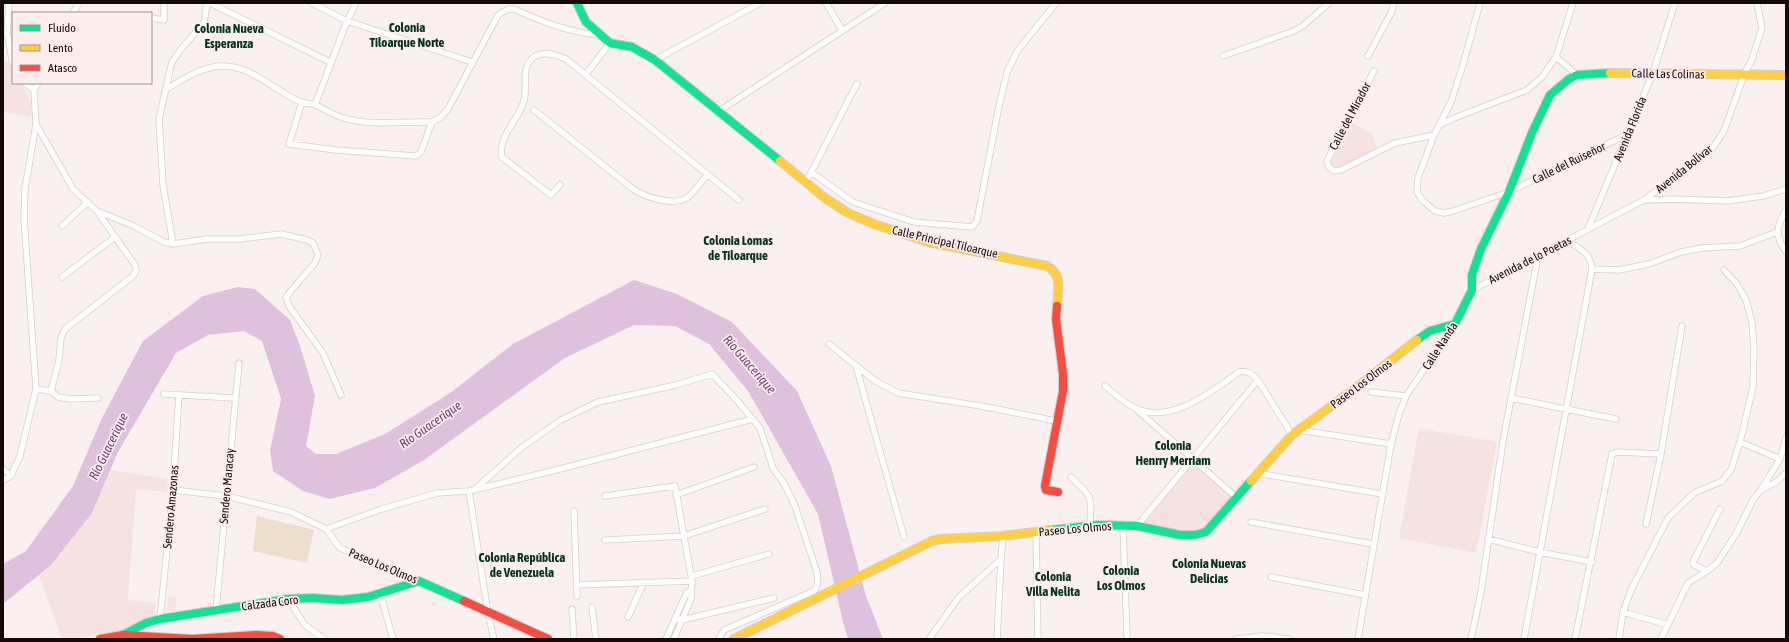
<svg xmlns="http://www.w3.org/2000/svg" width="1789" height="642" font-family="'Asap Condensed',sans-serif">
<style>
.built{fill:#f5e2e1}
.green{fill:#eedecd}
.water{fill:#dfc1de}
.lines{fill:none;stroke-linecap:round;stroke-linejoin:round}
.street-casing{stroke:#d8cccc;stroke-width:7}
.fast-casing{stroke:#d8cccc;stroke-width:10}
.slow-casing{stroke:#d8cccc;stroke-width:10}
.jam-casing{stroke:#d8cccc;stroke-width:10}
.street{stroke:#fefdfd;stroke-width:5.5}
.fast{stroke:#16e098;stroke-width:8}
.slow{stroke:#ffcf43;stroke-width:8}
.jam{stroke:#f24e42;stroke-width:8}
.labels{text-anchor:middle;stroke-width:3.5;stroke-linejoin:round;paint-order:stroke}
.street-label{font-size:12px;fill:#150808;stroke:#fdeded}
.neighbourhood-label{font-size:13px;font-weight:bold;fill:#033320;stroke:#fdeded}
.water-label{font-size:13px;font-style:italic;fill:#704076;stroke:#fdeded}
</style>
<rect width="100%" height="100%" fill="#faf0f0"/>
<path class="built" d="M3,61l7,1 3,5v16h8l10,19v15l-28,-5z
M1351,122l21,12 6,16 -36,18 -8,-1 -3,-2 -1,-6z
M1419,428l78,14 -21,111 -77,-15z
M1193,464l40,34 -30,31 -4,2 -18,1 -38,-8z
M111,470l57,9 -1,13 -31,-3 -8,111 27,3v15l-16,3 -19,10 -45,8h-13l-23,-64 12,-10 41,-52z
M168,597l9,1 -2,13 -8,-1z"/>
<path class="green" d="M257,516l57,14 -7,33 -54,-12z"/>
<path class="water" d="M634,280l43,14 55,28 65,69 34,75 35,130 17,43h-35l-5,-17 -25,-108 -70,-123 -39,-47 -34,-18 -41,-1 -69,33 -141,102 -49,28 -45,11 -27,-8 -30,-20 -3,-21 11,-51 -19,-58 -18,-10 -36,4 -32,18 -58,99 -26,61 -41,52 -48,39v-40l23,-13 47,-65 29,-68 41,-77 60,-45 35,-9 17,2 35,31 10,26 15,50 -9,50 10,8h20l49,-20 65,-41 63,-49z"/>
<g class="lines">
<g class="street-casing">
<path id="street" d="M9,3l-2,30 6,31
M210,3l120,59
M312,3l35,18 125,41
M826,3l16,27
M1480,3l-17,62 -12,37 -17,33 -16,43 -1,14 5,8 13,11 9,2 9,-2 56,-19 119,-58
M73,13l6,-10
M151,18l13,2v-17
M1223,56l71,-25 10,-6 25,-22
M1368,56l23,-43 3,-10
M1556,57l21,18
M655,60l105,-57
M1374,71l-47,90 2,6 5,4 7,-1 54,-27 39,-8
M586,74l24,-31
M25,83l9,7
M168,88c16,-9 33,-21 53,-22 31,-1 53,25 80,36 5,2 10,1 15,3 10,5 19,11 31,14 27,7 57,2 85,3l9,-5 7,-8 50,-94 10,-6h6c29,13 56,24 88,26
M302,102l-13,42 47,6 80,6 5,-4 11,-30
M315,105l32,-84 9,-18
M534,110l99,79c12,8 41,18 55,8 7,-6 13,-15 19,-22
M719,111l166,-108
M36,124l37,65 24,22 38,54 1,6 -3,5 -68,53 -4,9 -2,22 -8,31
M1439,125l20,-9 68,-26 15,-13 14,-20 17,-54
M811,172l42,30 61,20 58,5 5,-6 21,-110 9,-39 11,-22 38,-47
M806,182l51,-98
M560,185l-9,10 -49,-38c-5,-19 17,-38 22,-56 4,-15 -4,-34 10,-44 10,-7 23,-2 32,2l173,141
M1646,200l27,-1 55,2 35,-5 23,-7
M1786,210c-10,17 -11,26 0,42
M97,211l37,15 30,16 9,2 34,-5h33l41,-5 26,6 6,3 5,12 -3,8 -26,30 -3,5 3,8 34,47 18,42
M62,226l25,-23
M1588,229l65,-156 22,-70
M173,244l-10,-59 -4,-66 13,-57 9,-13 23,-26 3,-20
M1592,269l27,1 30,-6 32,-12 21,-4 38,-2 37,-14
M62,277l53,-40
M1472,290l172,-90 68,-51 12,-18 20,-56 8,-16 10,-31 -5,-25
M829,344l45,36 24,13 83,13 75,15
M856,366l48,171
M1258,380l34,55
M1105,386c9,8 17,15 28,21 37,19 78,-15 106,-35 9,-2 13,2 19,8l-121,146
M36,389l15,2 7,6 11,2 29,-1
M1371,392l35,4
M164,394l70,4
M1511,398l105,21
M1136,409l100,88
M1299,430l92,14
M1740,442l40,17
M3,469l8,7
M1257,473l125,21
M1071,477c23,22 20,18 19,49
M3,480l8,-4 9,-20 16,-67 -12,-171 1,-29 11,-65 -2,-34 4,-7
M173,490l53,6 65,16 35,17 14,19 79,33
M474,490l47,-42 40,-28 37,-18 78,-17 36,-11 23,24 25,30 13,40 12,17 10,21 22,66c1,8 2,13 -3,19l-90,39 -5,9
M1761,490l15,-8 10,-9
M469,491l19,122 6,26
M676,495l78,-28
M605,496l70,-10 17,95 -1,18 -17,40
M574,511l3,85
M1251,522l122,22
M1646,524l15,-70 21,-128
M1123,526l4,110
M326,529l56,-20 55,-16 32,-2 83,-20 201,-52
M1036,532l2,107
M1488,539l51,13 53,10
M605,540l79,-4 81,-27
M1707,571l-13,-6 -1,-3 27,-53
M692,576l77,-22
M1271,577l94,18
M576,585l116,-4
M380,593l13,46
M288,599l17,26 19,14
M592,607l4,32
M572,609l2,30
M216,610l23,-247
M1623,612l45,13
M628,617l16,-35
M675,618l7,2 92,-22
M160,619l13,-129 6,-96
M666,639l21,-47 4,-2
M929,639l30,-42 42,-38
M997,639l4,-80 2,-23
M1236,639l26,-3 27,3
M1358,639l33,-195 8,-30 7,-18 49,-72
M1471,639l10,-47 22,-151 35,-185
M1524,639l68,-370c-2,-17 -11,-19 -24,-28
M1575,639l37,-185 5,-2 44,2
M1619,639l4,-27 8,-22 37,-72 26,-25 28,-12 9,-11 9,-28 13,-55 1,-38 -2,-27 -6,-22 -9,-16 -13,-14
M1661,639l27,-56 19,-12 10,-8 19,-29 18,-36 7,-8 19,-31 6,-21"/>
</g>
<g class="fast-casing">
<path id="fast" d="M577,3l9,19 24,21 22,4 23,13 125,101
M1417,340l13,-9 25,-7 17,-34v-15l9,-26 28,-57 23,-59 18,-38 19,-16 8,-4 33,-2
M1051,530l47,-5 39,1 43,9h15l11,-3 45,-51
M123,635l23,-12 14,-4 128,-20 25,-1 29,2 26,-3 51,-16 45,20"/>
</g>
<g class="slow-casing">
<path id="slow" d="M1610,73l176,2
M780,161l45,37 23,15 26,11 54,18 119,24c16,9 11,24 10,40
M1251,481l41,-46 64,-47 61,-48
M734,639l198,-98 9,-2 62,-3 48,-6"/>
</g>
<g class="jam-casing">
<path id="jam" d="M1057,306l-1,13 7,55v17l-18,95 1,4 12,2
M464,601l84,38
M100,639l23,-4 69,4 64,-4 17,1 7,3"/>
</g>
<use href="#street" class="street"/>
<use href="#fast" class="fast"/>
<use href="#slow" class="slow"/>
<use href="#jam" class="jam"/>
</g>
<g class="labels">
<g class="street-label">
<text transform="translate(1668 74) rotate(1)" y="4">Calle Las Colinas</text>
<text transform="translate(1350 116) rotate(-62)" y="4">Calle del Mirador</text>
<text transform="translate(1630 129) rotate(-68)" y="4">Avenida Florida</text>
<text transform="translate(1569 163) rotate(-26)" y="4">Calle del Ruiseñor</text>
<text transform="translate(1684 169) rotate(-39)" y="4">Avenida Bolívar</text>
<text transform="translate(945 242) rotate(13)" y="4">Calle Principal Tiloarque</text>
<text transform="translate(1530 260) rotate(-27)" y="4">Avenida de lo Poetas</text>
<text transform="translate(1440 346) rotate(-57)" y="4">Calle Nanda</text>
<text transform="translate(1361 384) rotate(-37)" y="4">Paseo Los Olmos</text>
<text transform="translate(227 486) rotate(-85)" y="4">Sendero Maracay</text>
<text transform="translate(171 507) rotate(-85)" y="4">Sendero Amazonas</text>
<text transform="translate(1075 529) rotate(-5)" y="4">Paseo Los Olmos</text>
<text transform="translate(383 566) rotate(23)" y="4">Paseo Los Olmos</text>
<text transform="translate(270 603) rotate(-7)" y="4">Calzada Coro</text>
</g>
<g class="neighbourhood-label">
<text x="407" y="32">Colonia<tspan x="407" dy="15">Tiloarque Norte</tspan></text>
<text x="229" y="33">Colonia Nueva<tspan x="229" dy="15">Esperanza</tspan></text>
<text x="738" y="245">Colonia Lomas<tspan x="738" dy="15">de Tiloarque</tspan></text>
<text x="1173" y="450">Colonia<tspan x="1173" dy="15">Henrry Merriam</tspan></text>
<text x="522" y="562">Colonia República<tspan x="522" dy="15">de Venezuela</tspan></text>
<text x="1209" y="568">Colonia Nuevas<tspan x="1209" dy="15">Delicias</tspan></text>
<text x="1121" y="575">Colonia<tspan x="1121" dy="15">Los Olmos</tspan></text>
<text x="1053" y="581">Colonia<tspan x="1053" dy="15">Villa Nelita</tspan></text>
</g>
<g class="water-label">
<text transform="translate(750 364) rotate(49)" y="5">Río Guacerique</text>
<text transform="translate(430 424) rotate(-35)" y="5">Río Guacerique</text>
<text transform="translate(108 446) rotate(-64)" y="5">Río Guacerique</text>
</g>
</g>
<rect width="1789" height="642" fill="none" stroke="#150808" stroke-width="8"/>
<rect x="12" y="12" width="140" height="72" fill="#fdeded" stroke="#a09191"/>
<rect x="20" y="25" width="20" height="6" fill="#16e098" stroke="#a09191"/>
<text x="48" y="32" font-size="12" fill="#150808">Fluido</text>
<rect x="20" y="45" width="20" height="6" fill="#ffcf43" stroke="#a09191"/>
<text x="48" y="52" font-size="12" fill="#150808">Lento</text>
<rect x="20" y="65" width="20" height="6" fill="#f24e42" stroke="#a09191"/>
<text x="48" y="72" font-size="12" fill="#150808">Atasco</text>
</svg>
